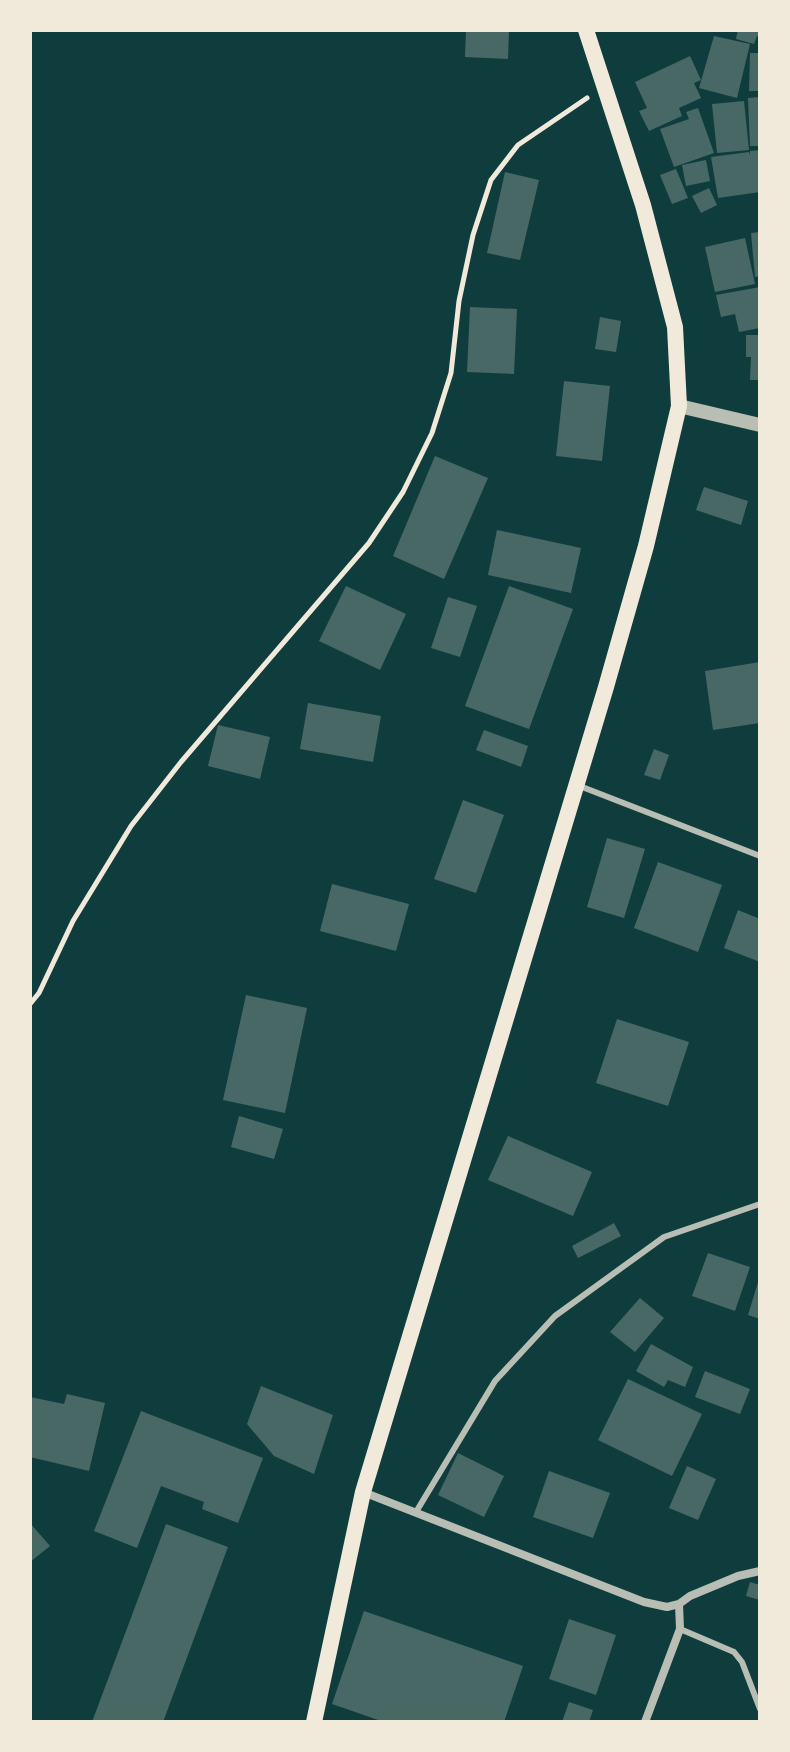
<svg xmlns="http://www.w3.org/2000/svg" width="790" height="1752" font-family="'Space Grotesk',sans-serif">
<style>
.building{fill:#486865}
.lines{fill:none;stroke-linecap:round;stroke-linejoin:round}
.path{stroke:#f1e9da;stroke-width:5}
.service{stroke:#b8beb3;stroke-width:6}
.minor{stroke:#b8beb3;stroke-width:8}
.tertiary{stroke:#b8beb3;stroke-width:14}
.secondary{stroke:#f1e9da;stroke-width:16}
</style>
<rect width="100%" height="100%" fill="#0f3d3e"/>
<path class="building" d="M466,30h43l-1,29 -43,-2z
M738,30h22v7l-3,-1 -3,8 -18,-5z
M714,36l36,8 -13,54 -38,-10z
M750,53h10v38h-11z
M690,56l11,24 -7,3 7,15 -22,10 3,8 -33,15 -10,-20 8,-3 -12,-26z
M760,97v49h-10l-2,-48z
M744,101l5,49 -32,3 -5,-49z
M698,108l16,45 -40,14 -14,-38 29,-10 -3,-7z
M760,150v42l-42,6 -7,-41 38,-5 1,3v-4z
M706,160l4,21 -24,5 -4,-21z
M676,169l12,29 -16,6 -12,-29z
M505,172l34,8 -19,80 -33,-7z
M709,188l8,17 -16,8 -9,-17z
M760,232v44l-5,1 -4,-44z
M745,238l10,46 -40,8 -10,-45z
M760,287v41l-21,4 -4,-18 -14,3 -5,-22z
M470,307l47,2 -3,65 -47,-2z
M600,317l21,4 -5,31 -21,-3z
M746,335h14v45h-10l1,-23h-5z
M564,381l46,5 -8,75 -46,-5z
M435,456l53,22 -44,101 -51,-23z
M704,487l44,14 -7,24 -45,-15z
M497,530l84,18 -10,45 -83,-18z
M346,586l60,28 -26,56 -61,-29z
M509,586l64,23 -44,120 -64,-23z
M448,597l29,9 -17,51 -29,-9z
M760,662v61l-47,7 -8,-59z
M308,703l73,13 -8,46 -73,-13z
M218,725l52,12 -10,42 -52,-13z
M484,730l44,16 -7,21 -45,-17z
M654,749l15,6 -9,25 -16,-5z
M463,800l41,15 -28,78 -42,-14z
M607,838l38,11 -21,69 -37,-11z
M658,862l64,23 -24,67 -64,-24z
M332,884l77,20 -13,47 -76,-20z
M738,910l22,9v43l-36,-14z
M246,995l61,13 -22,105 -62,-13z
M617,1019l72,23 -21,64 -72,-23z
M239,1116l44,13 -9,30 -43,-12z
M508,1136l84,36 -19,44 -85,-36z
M614,1223l7,13 -43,22 -6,-12z
M708,1253l42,14 -15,44 -43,-15z
M759,1279h1v40l-12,-4z
M640,1298l24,20 -29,34 -25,-20z
M651,1344l42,23 -8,20 -17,-7 -4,7 -28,-16z
M705,1371l45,18 -10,25 -45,-17z
M628,1379l74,35 -30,62 -74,-36z
M261,1386l72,29 -19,59 -40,-18 -27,-32z
M67,1394l38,9 -16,68 -59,-14v-60l34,7z
M141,1411l122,47 -25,65 -36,-14 2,-7 -43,-16 -24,62 -43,-17z
M458,1453l46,23 -20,41 -46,-22z
M687,1466l29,13 -18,41 -29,-12z
M549,1471l61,22 -17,45 -60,-21z
M30,1523l20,23 -20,16z
M166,1524l62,23 -65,175h-71z
M750,1582l10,3v15l-14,-4z
M364,1611l159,55 -19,56h-120l-52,-18z
M569,1619l47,16 -20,60 -47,-16z
M569,1702l24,8 -4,12h-27z"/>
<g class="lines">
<path class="path" d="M30,1004l9,-11 34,-72 58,-95 50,-64 188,-219 34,-51 29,-59 19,-60 8,-72 14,-66 18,-55 27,-35 69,-47"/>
<path class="service" d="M577,785l183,71
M416,1512l79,-131 60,-65 109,-79 96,-33
M680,1629l54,23 8,10 18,47"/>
<path class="minor" d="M363,1492l281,110 23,5 12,-3 11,-8 48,-20 22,-5
M645,1722l35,-93 -1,-25"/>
<path class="tertiary" d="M679,406l81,19"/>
<path class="secondary" d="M314,1722l49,-230 243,-805 40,-141 33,-140 -4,-79 -32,-122 -57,-175"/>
</g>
<rect width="790" height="1752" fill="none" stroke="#f1e9da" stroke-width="64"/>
</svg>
